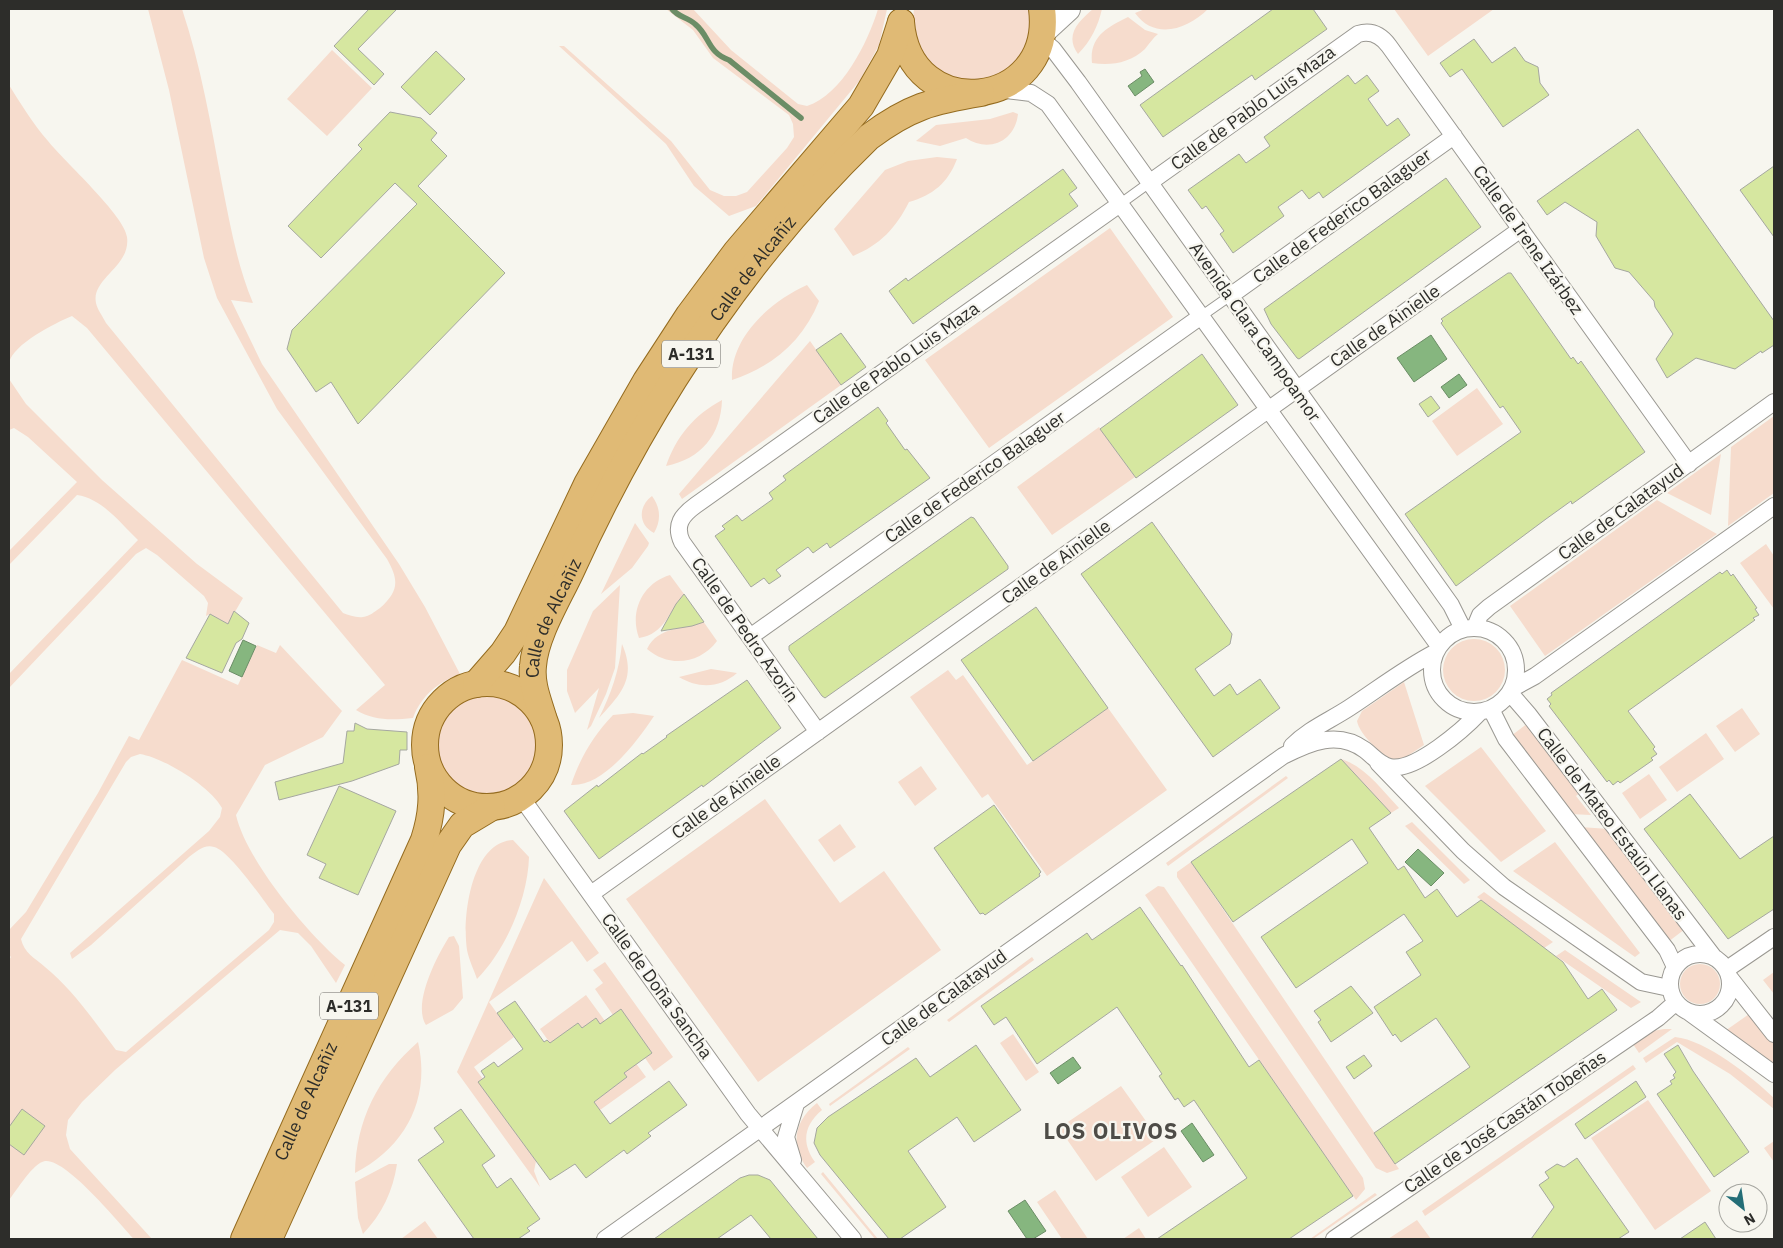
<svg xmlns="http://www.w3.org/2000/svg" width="1783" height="1248" font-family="'IBM Plex Sans',sans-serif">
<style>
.green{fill:#f6dccd;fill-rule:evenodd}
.water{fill:#86b67f;stroke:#6b8d66}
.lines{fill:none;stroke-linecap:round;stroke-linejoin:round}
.stream{stroke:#6b8d66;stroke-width:5.5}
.building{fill:#d6e7a0;stroke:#a5a7a0}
.service-casing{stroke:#9a9892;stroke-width:11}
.minor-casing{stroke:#9a9892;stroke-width:18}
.secondary-casing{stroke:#9a9892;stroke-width:26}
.primary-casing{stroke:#946b1f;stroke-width:28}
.service{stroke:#fff;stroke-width:9}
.minor{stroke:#fff;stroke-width:16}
.secondary{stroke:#fff;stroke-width:24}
.primary{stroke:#e0ba75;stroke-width:26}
.labels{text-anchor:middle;stroke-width:4.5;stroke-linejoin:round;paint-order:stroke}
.shield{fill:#f7f6ef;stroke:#6a6965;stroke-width:1}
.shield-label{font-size:16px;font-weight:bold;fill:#2d2d2a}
.street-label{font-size:18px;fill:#2d2d2a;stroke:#f7f6ef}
.district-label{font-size:22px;font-weight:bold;letter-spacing:1px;fill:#4e4c47;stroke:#f7f6ef}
</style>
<rect width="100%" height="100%" fill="#f7f6ef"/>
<path class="green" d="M148,9h34c19,57 29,116 40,175 8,40 15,81 31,119l-22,-3 31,64 137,200 26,43 35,67c-22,8 -39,22 -47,44 -21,2 -39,3 -57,-8l29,-25 -298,-357 -15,-12c-17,7 -59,28 -63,47v-278c12,19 24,39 39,56 16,20 77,75 79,96 4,30 -36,41 -31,66 1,6 7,14 10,20l237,290c6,2 13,5 20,4 7,-1 11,-5 17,-9 19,-17 19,-28 7,-49l-110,-150 -60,-111 -13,-40 -35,-168z
M666,9h27l38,41 67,54 9,2c35,-11 61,-64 71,-97h9l-8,36 -19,35 -104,126 -27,10 -35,-30 -28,-42 -107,-98h5l107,95 39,49 14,6h12l11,-4 40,-44 7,-11 -1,-13 -4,-9 -76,-57 -20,-28z
M914,9h118l1,21 -15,34 -33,19 -38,-4 -27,-26 -7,-36z
M1093,9h9c-4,17 -11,32 -24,45 -14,-19 1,-33 15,-45z
M1145,9h63c-20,20 -53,32 -73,4z
M1394,9h100l-66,47z
M1128,17l17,13 13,4c-5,4 -9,10 -13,15 -15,14 -34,17 -53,14 -3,-27 16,-36 36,-46z
M332,50l40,38 -45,48 -40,-37z
M1013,112l5,2c-3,28 -30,39 -52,24l-26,8 -24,-5 20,-16 54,-6z
M937,157l20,2c-9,24 -24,36 -48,43 -13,26 -29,43 -56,54l-19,-27 51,-59 23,-9z
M1110,228l63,89 -184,131 -64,-88z
M807,285l12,16c-16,40 -47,66 -87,79 -2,-43 39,-79 75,-95z
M810,341l31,44 -159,114 -3,-5z
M9,379l17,25 76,76 95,84 46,34 -15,26 -18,-10 -4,2 2,-13 -4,-7 -47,-41 -11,-7 -10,6 -127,134v-14l129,-134c-18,-17 -35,-41 -61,-45l-68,70v-14l68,-69 -49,-45 -14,-9 -5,2z
M1477,388l26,36 -46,32 -25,-35z
M722,400c-1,35 -21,59 -56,66 10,-29 28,-51 56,-66z
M1774,416v77l-46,33 3,-79z
M1099,427l36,50 -83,58 -35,-48z
M1721,454l-10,61 -44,-22z
M652,496c9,12 9,25 2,37 -16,-8 -16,-27 -2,-37z
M1657,500l60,34 -172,122 -35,-50z
M635,523l14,20 -1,3 -16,22 -31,26z
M1766,544l8,12v53l-34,-46z
M670,575l14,19c-15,17 -19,40 -45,44 -10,-27 4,-55 31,-63z
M620,585l-5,83 -9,26 -15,32 -4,4 12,-42 -24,25 -8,-22v-21l26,-59z
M703,621l14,20c-17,23 -48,27 -70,8 12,-24 36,-18 56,-28z
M1443 670a31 31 0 1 1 62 0a31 31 0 1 1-62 0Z
M622,644c15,34 -1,50 -23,74 12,-24 20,-47 23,-74z
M257,645l19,8 4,-8 62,66 -19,26 -58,28 -29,50c10,45 73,121 109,150l-9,18 -25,-37 -13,-13 -18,-3 -165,140 -33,32 -14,18 -2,15 4,14 82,90h-18c-15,-16 -68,-81 -89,-78 -12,2 -28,29 -36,39v-240l2,-3 -2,-2v-25l17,-18 72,-119 31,-57 10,4 43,-80 56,25zM140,754c24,4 70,32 82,54l-2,9 -11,14 -139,122 2,6 19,-14 98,-88c7,-5 15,-13 25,-10 15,3 49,53 60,67v8l-5,8 -143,122 -10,-2c-22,-29 -42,-59 -71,-83 -10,-9 -21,-14 -24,-28l105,-177 5,-5z
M711,669l26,4c-17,15 -38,16 -58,4z
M948,670l8,10 7,-5 64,90 81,-57 59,82 -120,86 -59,-82 -6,4 -72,-101z
M1404,682l20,63 -24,16c-14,1 -41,-27 -43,-40l5,-10z
M436 745a51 51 0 1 1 102 0a51 51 0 1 1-102 0Z
M1742,708l18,26 -25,18 -19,-26z
M633,713l21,3c-16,24 -50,71 -83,69 9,-27 22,-49 42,-70z
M1528,723l53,69 -5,4 15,19 -21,-1 -59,-78z
M1706,733l18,26 -47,33 -18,-25z
M1481,747l65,84 -45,31 -76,-76z
M1341,759c24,7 41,31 58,49l-8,5z
M921,766l16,23 -22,17 -17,-24z
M1649,774l18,26 -27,19 -18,-26z
M1286,776l2,2 -120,88 -2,-3z
M765,799l75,104 44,-32 57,79 -183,132 -132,-183z
M1412,822l58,58 -6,4 -59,-58z
M840,824l16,23 -22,15 -16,-22z
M1580,827l29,2 76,100 -17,13z
M513,840l16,17c-1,41 -23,93 -52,122 -3,-9 -8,-19 -10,-29 -5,-32 4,-108 46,-110z
M1555,842l85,111 -5,4 -122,-86z
M1191,862l208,307 -12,4 -11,-5 -199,-291v-5z
M544,878l55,75 -12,9 -15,-21 -83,61 25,35 -40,30 9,12 -4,3 57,79 -2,10 6,16 -83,-115z
M1158,886l6,1 199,291 2,11 -9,11 -211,-305z
M1484,892l69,50 -9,6 -67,-51z
M454,936l5,10 4,52 -10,12 -27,15c-14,-21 11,-69 23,-88z
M1565,950l73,50 3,2 -10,6 -75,-52z
M1032,957l2,3 -85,62 -2,-2z
M605,962l68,95 -19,14 -9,-13 7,-5 -31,-43 -8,5 -18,-26 8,-6 -10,-13z
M1680 984a20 20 0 1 1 40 0a20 20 0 1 1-40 0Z
M1774,972v22l-11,-14z
M586,995l60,82 -46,33 -6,-8 33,-25c-13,-18 -18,-41 -31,-59l-14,10 -4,-5 -28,20 -10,-14z
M1752,1012l22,30v24l-49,-35z
M1664,1029h8l-33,24 -8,-12 16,-9z
M1013,1034l26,38 -13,9 -26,-38z
M1675,1037c31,3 77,40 99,61v11l-44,-35 -53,-32 -31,21 -3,-5z
M418,1042c13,56 -12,105 -63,131 1,-53 23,-96 63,-131z
M908,1047l2,2 -80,57 -1,-2z
M1633,1065l3,4 -211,147 -3,-5z
M1121,1086l37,52 -62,43 -37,-53z
M1648,1100l63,91 -56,39 -64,-92z
M817,1103l5,7c-18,15 -21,33 -7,52l-8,6c-17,-23 -13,-47 10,-65z
M1774,1141v21l-10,-14z
M1164,1147l28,40 -44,30 -27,-40z
M389,1164h8c-4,27 -15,50 -34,70l-5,-16 -3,-36z
M823,1172l55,67h-3l-54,-65z
M1055,1190l33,49h-26l-25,-37z
M1375,1193l2,2 -64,44h-3z
M1417,1220l14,19h-43z
M425,1221l13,18h-37z
M1139,1228l7,11h-23z"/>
<path class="water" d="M1145,69l9,13 -19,14 -7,-10 14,-10 -2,-4z
M1431,335l16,24 -33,23 -17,-24z
M1459,374l8,11 -18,13 -8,-11z
M243,640l13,6 -14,31 -13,-6z
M1418,849l26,24 -13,13 -26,-24z
M1073,1057l8,11 -23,16 -8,-11z
M1192,1123l22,32 -11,7 -22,-31z
M1025,1200l21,31 -13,8h-6l-19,-28z"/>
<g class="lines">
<path class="stream" d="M672,9c6,8 15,8 23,15 15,12 12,28 34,36l72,58"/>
</g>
<path class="building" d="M369,9h28l-39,40 26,25 -10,11 -40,-39z
M1273,9h40l14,20 -72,51 -3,-5 -89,62 -23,-32z
M1474,39l18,24 23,-16 10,14 13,6 2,16 9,12 -46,32 -41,-58 -12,8 -10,-14z
M436,51l29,28 -35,36 -29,-28z
M1348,75l7,9 12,-9 12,16 -11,8 19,27 11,-8 12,17 -87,63 -4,-6 -10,7 -7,-9 -24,17 6,9 -51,37 -13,-19 4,-3 -18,-25 -4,3 -14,-19 51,-36 7,9 24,-17 -6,-9z
M390,112l31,6 16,15 -6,7 16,16 -29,30 87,87 -147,151 -27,-42 -15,10 -29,-43 5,-19 125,-126 -22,-21 -74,75 -33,-32 74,-77 -4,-4z
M1638,129l136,192v24l-12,8 -1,-2 -26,18 -39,-11 -29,20 -11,-19 17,-25 -18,-27 -1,-6 -25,-29 -14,-4 -19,-32 1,-14 -32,-20 -18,13 -10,-14z
M1774,166v71l-34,-47z
M1063,169l14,19 -8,6 9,12 -165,118 -24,-33 17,-13 2,3z
M1446,178l35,49 -182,132 -2,-1 -26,-34 -7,-15z
M1508,273h3l60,86 2,-2 5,7 3,-3 64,91 -73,52 -1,-3 -25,18 -90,67 -51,-72 116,-82 -18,-26 -3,2 -59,-85 2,-2 -2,-2z
M841,333l25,34 -25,18 -25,-35z
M1202,354l36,51 -102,73 -36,-49z
M1431,396l9,12 -12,9 -9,-13z
M878,407l10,14 -2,2 19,27 2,-1 23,29 -100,70 -3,-5 -14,10 -5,-6 -32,23 5,6 -12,8 -5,-6 -13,9 -36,-51 10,-7 -3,-3 15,-11 5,6 31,-22 -4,-6 17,-13 -3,-4z
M971,517l3,1 34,48v3l-183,129 -3,-2 -33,-46v-4z
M1152,522l80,112 -2,10 -35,25 19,27 16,-12 7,11 23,-16 20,29 -67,49 -132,-183z
M1727,570l4,6 2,-2 24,34 -2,1 4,6 -6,3 2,2 -127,91 27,36 -2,2 4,5 -6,4 2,2 -33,23 -2,-2 -5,4 -4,-5 -2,2 -58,-76 2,-2 -4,-5 5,-4 -1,-2 169,-121 2,2z
M684,594l20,28 -12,4 -31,5 15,-27z
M1036,607l72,101 -75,53 -72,-101z
M234,611l15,12 -7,16 -6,4 -14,30 -36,-15 24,-44 18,10z
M747,680l34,48 -78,59 -1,-2 -103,74 -35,-48 33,-26 1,2 44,-34 1,1 24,-17 -1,-1z
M355,723l12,6 40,3v18h-7l-1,14 -47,17 -73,19 -4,-18 68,-19 4,-32h7z
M1341,759l50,54 -22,15 29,42 6,-4 21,32 12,-9 20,28 24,-17 82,62 25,37 14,-10 15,21 -222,154 -21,-31 96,-66 -34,-49 -35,24 -6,-8 -2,2 -19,-29 47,-32 -15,-23 17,-11 -19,-27 -108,74 -35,-51 107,-74 -16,-24 -119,83 -42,-60z
M339,786l57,25 -38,84 -39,-17 7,-14 -19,-9z
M1690,794l50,65 34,-23v73l-46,30 -84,-110z
M994,805l47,67 -2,2 1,2 -55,39 -2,-2 -3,1 -46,-66z
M1140,907l41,59 1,-1 67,102 10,-7 94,136 -64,43h-132l90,-61 -53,-78 -10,7 -6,-9 -3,2 -16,-24 3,-2 -45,-67 -80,57 -31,-47 -12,8 -13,-19 106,-73 5,7z
M1351,986l22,27 -42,29 -13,-20 3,-2 -7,-9z
M515,1001l29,41 3,-2 3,3 28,-20 4,5 14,-10 4,6 21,-15 31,44 -28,20 3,4 -33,25 16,22 59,-43 18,24 -39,28 3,3 -24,18 -3,-4 -38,28 -11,-14 -25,16 -72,-98 7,-5 -4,-6 13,-9 4,5 25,-18 -26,-36z
M976,1045l45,65 -47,32 -17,-25 -49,34 38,56 -46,32h-11l-69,-84 -6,-12 3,-15 11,-11 88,-59 14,19z
M1678,1045l15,26 56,81 -35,25 -57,-83 15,-10 -2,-3 5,-3 -2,-3 3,-3 -12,-18z
M1364,1055l8,11 -18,13 -8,-12z
M1636,1081l10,16 -61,42 -10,-15z
M22,1109l23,17 -21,29 -15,-11v-17z
M461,1109l34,47 -13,9 15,23 14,-10 29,41 -13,9 3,3 -12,8h-44l-56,-79 26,-18 -10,-14z
M1577,1158l52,74 -11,7h-87l23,-32 -15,-22 10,-7 -4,-6 12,-8 7,3z
M749,1175h9l12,5 48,59h-47l-20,-24 -34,24h-63l86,-61z
M1705,1222l11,17h-36z"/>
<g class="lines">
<g class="service-casing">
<path id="service" d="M1120,204l29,-21
M1200,317l30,-21"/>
</g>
<g class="minor-casing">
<path id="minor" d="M1042,40l11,9 25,33 373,523 12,24
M997,89l34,4 17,11 391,542
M1149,183l209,-149c13,-4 23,1 31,12l300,418
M1230,296l224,-160
M1475,627l5,-12 9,-8 285,-205
M1432 670a42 42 0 1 1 84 0a42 42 0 1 1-84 0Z
M750,637l450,-320
M1513,688l22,-12 239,-170
M1510,693l19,22 184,241
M1491,709l15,30 161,211 8,17
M818,732l-136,-190c-8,-17 0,-27 14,-37l424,-301
M1292,746c17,-17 37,-25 57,-38 29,-19 56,-40 87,-56
M1378,763l85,88 41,36 137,95 28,6
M521,797l227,317 105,125
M591,894l930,-665
M1670 984a30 30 0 1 1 60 0a30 30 0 1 1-60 0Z
M1727,969l47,-32
M1730,978l44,56
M1690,1013l84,61
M793,1160l-7,-23 10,-33
M605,1239l678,-483c27,-14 55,-26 82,-6 8,6 15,15 25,17 25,5 74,-38 90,-55
M1334,1239l324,-221 17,-15"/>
</g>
<g class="secondary-casing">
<path id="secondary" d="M1043,32l25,-23"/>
</g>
<g class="primary-casing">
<g id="primary">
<path d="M901,22c8,104 154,88 141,-13"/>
<circle cx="487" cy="745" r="62"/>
<path d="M476,684l27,-31 14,-21 70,-148 59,-103 43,-66 47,-63 125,-146 29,-50 11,-34"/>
<path id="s1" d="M543,717c-5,-17 -12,-33 -10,-51 2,-30 25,-67 38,-95 73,-160 171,-311 298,-434 40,-30 63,-36 112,-44"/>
<path id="s2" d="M244,1239l180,-399c8,-25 10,-47 4,-73"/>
<path d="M269,1239l179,-394 14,-20 30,-18"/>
</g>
</g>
<use href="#service" class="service"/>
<use href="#minor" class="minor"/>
<use href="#secondary" class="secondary"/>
<use href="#primary" class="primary"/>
</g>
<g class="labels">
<g class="shield">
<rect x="662" y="340.5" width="58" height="27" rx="4"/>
<rect x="320" y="992.5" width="58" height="27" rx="4"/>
</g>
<g class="shield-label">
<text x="691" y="360">A-131</text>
<text x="349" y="1012">A-131</text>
</g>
<g class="street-label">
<text transform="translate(1253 108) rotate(-36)" y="6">Calle de Pablo Luis Maza</text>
<text transform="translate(1342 216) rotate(-36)" y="6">Calle de Federico Balaguer</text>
<text transform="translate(1528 240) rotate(55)" y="6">Calle de Irene Izárbez</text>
<text dy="6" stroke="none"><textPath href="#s1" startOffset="509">Calle de Alcañiz</textPath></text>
<text transform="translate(1385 326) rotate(-35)" y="6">Calle de Ainielle</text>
<text transform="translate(1255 332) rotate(55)" y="6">Avenida Clara Campoamor</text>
<text transform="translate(896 363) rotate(-35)" y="6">Calle de Pablo Luis Maza</text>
<text transform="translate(975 477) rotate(-35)" y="6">Calle de Federico Balaguer</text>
<text transform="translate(1621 512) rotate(-36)" y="6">Calle de Calatayud</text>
<text transform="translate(1056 562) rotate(-36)" y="6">Calle de Ainielle</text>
<text dy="6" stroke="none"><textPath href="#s1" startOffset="104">Calle de Alcañiz</textPath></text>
<text transform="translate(745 630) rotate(55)" y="6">Calle de Pedro Azorín</text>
<text transform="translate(726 797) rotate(-36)" y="6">Calle de Ainielle</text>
<text transform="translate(1612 824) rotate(53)" y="6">Calle de Mateo Estaún Llanas</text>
<text transform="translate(657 986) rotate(54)" y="6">Calle de Doña Sancha</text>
<text transform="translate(944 998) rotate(-36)" y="6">Calle de Calatayud</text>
<text dy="6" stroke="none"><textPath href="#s2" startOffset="151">Calle de Alcañiz</textPath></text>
<text transform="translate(1505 1122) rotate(-34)" y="6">Calle de José Castán Tobeñas</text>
</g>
<g class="district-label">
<text x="1111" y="1139">LOS OLIVOS</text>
</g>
</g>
<rect width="1783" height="1248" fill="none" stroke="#2d2d2a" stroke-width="20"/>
<g transform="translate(1743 1208) rotate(150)"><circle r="24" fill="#f7f6ef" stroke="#a6a6a0"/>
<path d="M0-4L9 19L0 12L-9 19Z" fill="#246e77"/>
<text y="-8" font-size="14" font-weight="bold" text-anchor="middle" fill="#2d2d2a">N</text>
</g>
</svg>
